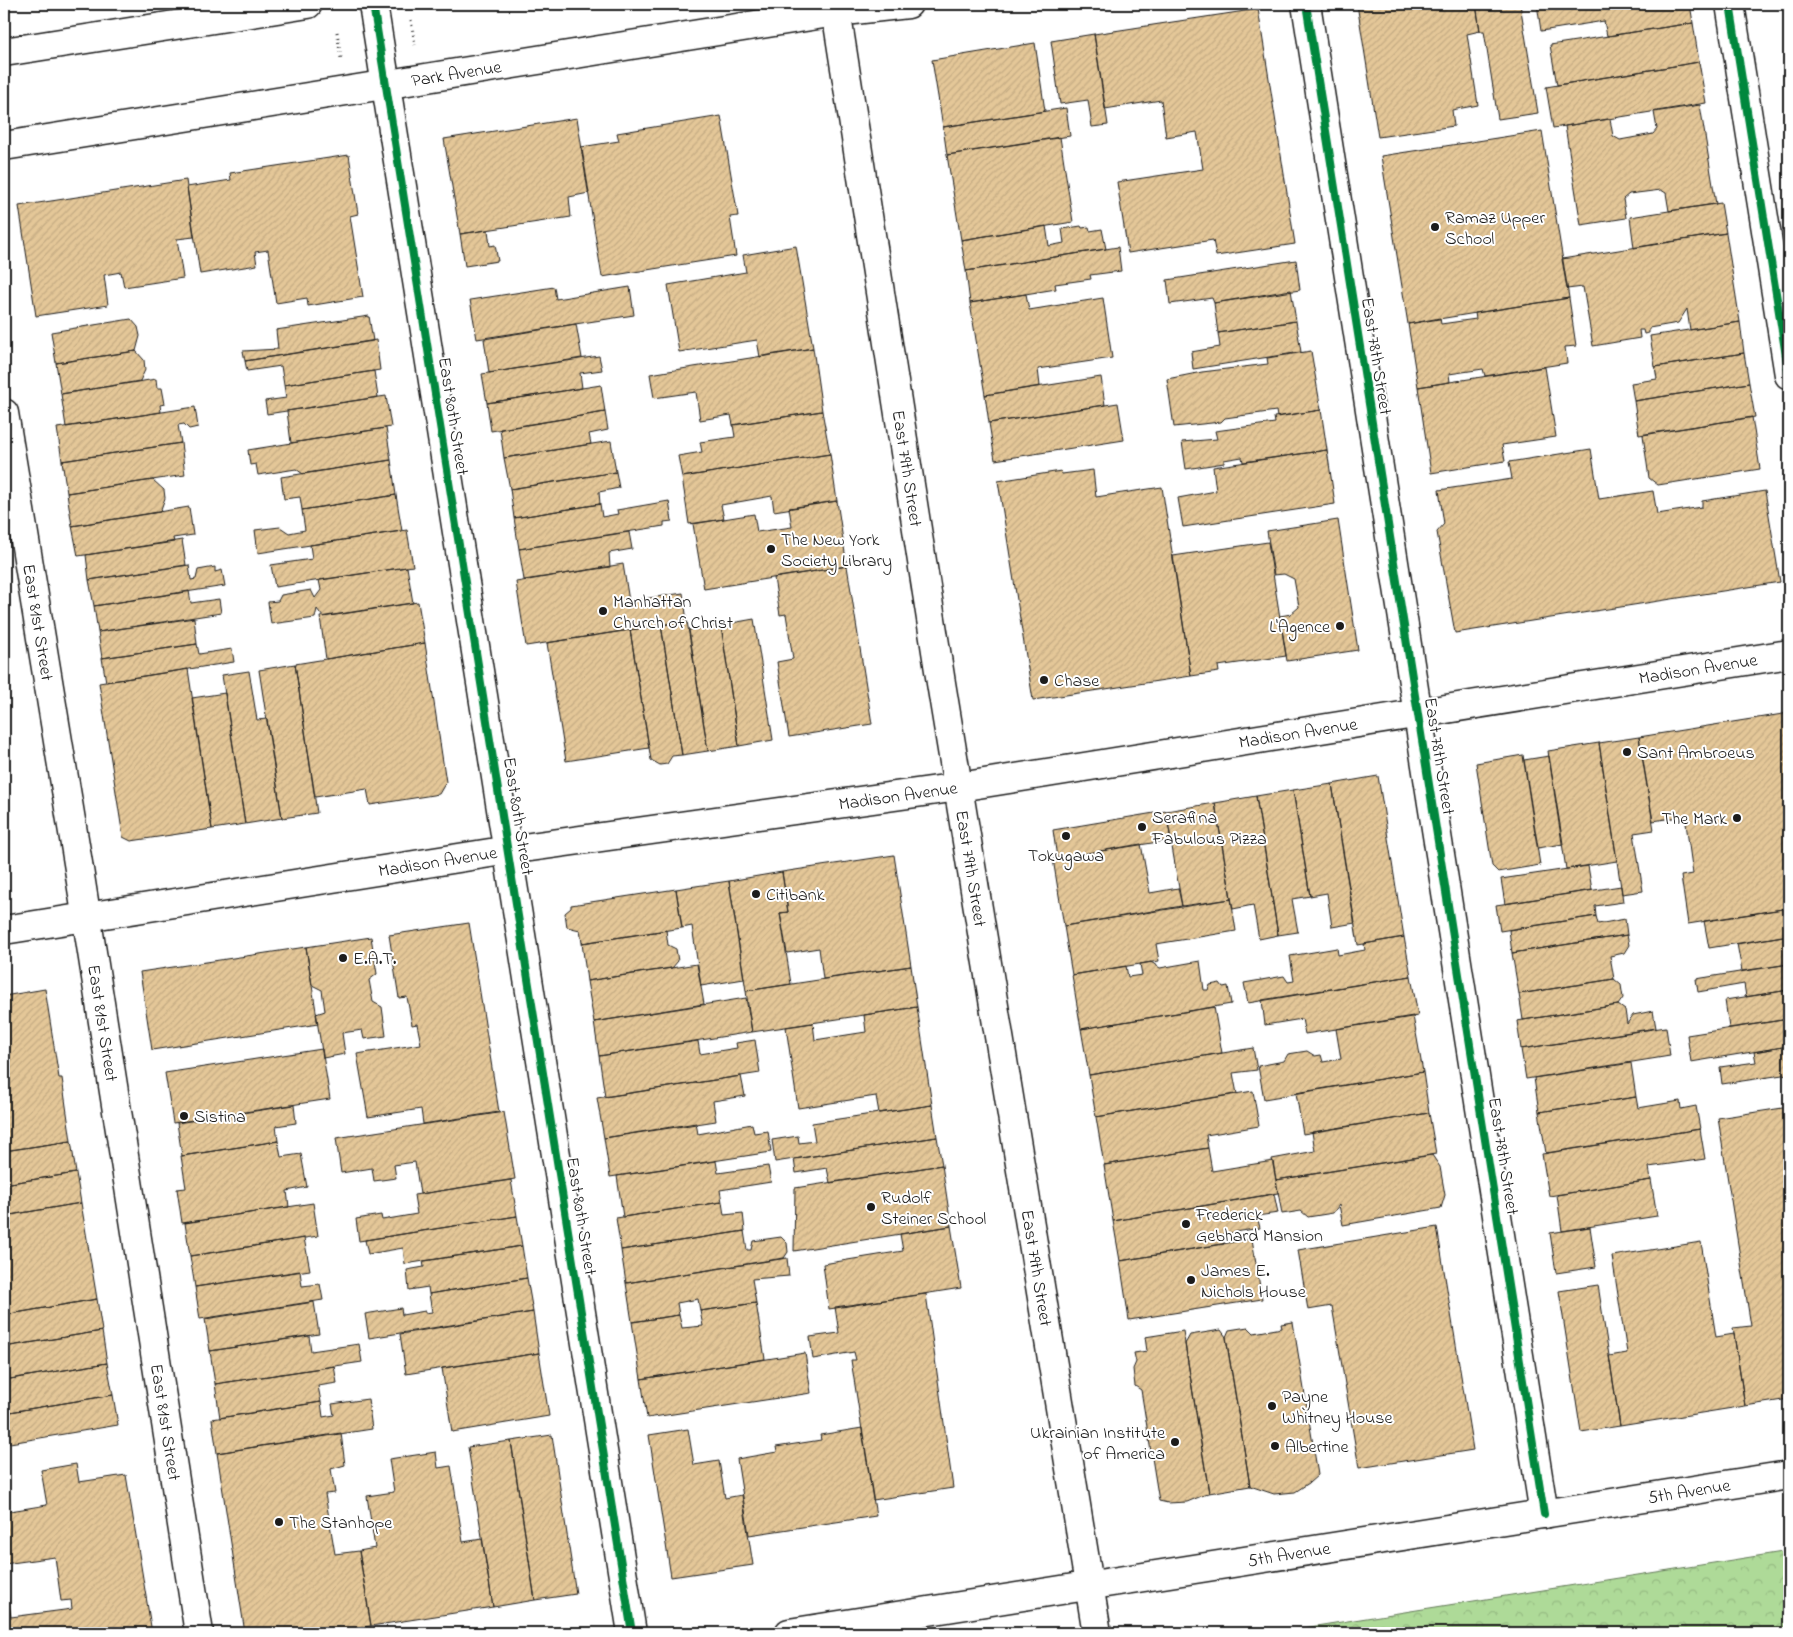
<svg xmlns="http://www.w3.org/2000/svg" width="1793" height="1637" font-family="'Indie Flower',sans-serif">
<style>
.park{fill:url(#park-crowns);stroke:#657b5a}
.building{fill:url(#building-hatch);stroke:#1c1c1c}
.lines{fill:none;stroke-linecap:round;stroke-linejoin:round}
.minor-casing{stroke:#1c1c1c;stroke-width:31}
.major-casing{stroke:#1c1c1c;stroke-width:31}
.path{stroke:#1c1c1c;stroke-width:3;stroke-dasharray:1 4;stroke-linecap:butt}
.minor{stroke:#fff;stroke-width:28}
.major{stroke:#fff;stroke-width:28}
.cycleway-casing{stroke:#fff;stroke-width:11}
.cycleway{stroke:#00873e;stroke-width:8}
.poi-dot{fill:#1c1c1c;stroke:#fff;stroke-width:2}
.labels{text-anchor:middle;stroke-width:4;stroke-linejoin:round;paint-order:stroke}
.street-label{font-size:18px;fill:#1c1c1c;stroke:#fff}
.poi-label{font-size:18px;fill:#1c1c1c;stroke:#fff;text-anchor:start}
</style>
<defs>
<pattern id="park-crowns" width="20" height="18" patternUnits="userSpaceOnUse" patternTransform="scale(1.25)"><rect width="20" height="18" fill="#aeda98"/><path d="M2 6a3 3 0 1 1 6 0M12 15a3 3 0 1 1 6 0" fill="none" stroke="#95ba82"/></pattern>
<pattern id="building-hatch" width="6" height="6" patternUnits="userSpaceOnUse" patternTransform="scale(1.25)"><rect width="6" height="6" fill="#e4c798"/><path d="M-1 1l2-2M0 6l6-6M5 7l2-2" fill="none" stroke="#c3aa82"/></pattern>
</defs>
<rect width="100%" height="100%" fill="#fff"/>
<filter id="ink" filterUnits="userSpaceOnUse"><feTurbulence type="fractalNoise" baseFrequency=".02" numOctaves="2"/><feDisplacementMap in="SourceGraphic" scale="10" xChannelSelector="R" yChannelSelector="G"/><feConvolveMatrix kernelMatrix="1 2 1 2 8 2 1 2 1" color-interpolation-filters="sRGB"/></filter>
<g filter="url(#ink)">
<path class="park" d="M1789,1551v82h-517z"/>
<path class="building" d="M1357,4h119l4,27 -13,3 11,71 -26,5 2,16 -76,11z
M1476,4h44l18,109 -40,6 -14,-88h-4z
M1537,4h153l3,19 -86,13 -3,-15 -63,10z
M1258,9l37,235 -79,12 -3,-16 -85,13 -11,-71 86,-13 -6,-37 -31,5 -5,-37 -56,9 -11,-75z
M1693,23l6,39 -142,23 -7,-40z
M1094,34l14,91 -16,2 -4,-27 -28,4 -9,-63z
M1035,43l10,68 -102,16 -11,-67z
M1699,62l7,41 -153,25 -7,-41z
M1700,105l16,99 -47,7 -3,-18 -5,-3 -32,4 -6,5 3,19 -45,7 -16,-99 45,-7 3,17 7,4 33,-6 4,-5 -3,-17z
M1066,108l4,28 -123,19 -4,-28z
M721,116l17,100 -8,1 6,39 -134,21 -21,-130 38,-6 -2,-8z
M577,118l12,75 -20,4 2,20 -111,17 -16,-95z
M1542,131l27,167 -161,26 -27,-168z
M1060,137l13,85 -112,18 -14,-85z
M349,155l9,59 -8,2 13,81 -55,9 -1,-8 -31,5 -8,-53 -13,2 2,13 -57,9 -13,-87 44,-7 -1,-7z
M186,180l8,57 -17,2 6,39 -59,9 -3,-15 -17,3 4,30 -72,11 -17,-110z
M1721,203l5,30 -92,15 -4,-31z
M1046,226l3,20 15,-3 -2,-14 19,-3 1,2 7,-1 1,4 12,-2 4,20 -140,22 -5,-31z
M488,230l2,16 5,-1 3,16 -33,5 -5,-32z
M1726,233l14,89 -50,8 -3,-21 -9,14 -29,5v5l-5,1 -1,-4h-4l1,8 -47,8 -10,-59 -16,2 -5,-30z
M796,246l17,102 -53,9 -3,-17 -78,12 -11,-67 78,-13 -3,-17z
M1118,247l3,24 -31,4 1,4 -36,5 1,5 -86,14 -4,-32z
M1296,260l4,30 -86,13 -2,-5 -42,6 -3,-24z
M554,287l2,12 74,-12 4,28 -157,24 -7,-39z
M1291,290l5,31 -78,12 -4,-30z
M1026,294l3,16 74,-12 9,60 -74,11 2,17 -55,9 -15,-92z
M1569,298l7,48 -11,1 2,16 -82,13 -2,-7 -34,5 1,8 -32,5 -10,-63 32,-6 1,6 35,-5 -1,-6z
M369,316l4,25 -128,20 -2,-10 35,-2 -2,-19z
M131,319l7,8 2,9 -4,15 -80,12 -5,-31z
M1296,321l5,31 -108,17 -2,-17 29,-5 -2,-14z
M1740,322l4,31 -89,14 -5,-31z
M576,324l6,34 -93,15 -5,-34z
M376,340l4,30 -96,15 -3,-19 -34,5 -2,-10z
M813,348l9,63 -89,14 -2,-10 -31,5 -4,-28 -42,6 -4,-24z
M136,351l8,9 1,10 -5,11 -79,13 -5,-31z
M1311,351l10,59 -44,7 -1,-6 -51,7 -4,4 -47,5 -7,-48 35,-7 66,-8 -1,-6z
M1744,353l5,30 -115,18 -3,-18 26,-4 -2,-12z
M599,356l3,14 -22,3 2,15 -95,15 -5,-29z
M1545,367l11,70 -54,8 3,16 -74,12 -13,-86z
M374,371l4,26 -111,17 -2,-13 21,-3 -2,-13z
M1101,377l4,28 -116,18 -4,-28z
M156,379l1,9h5l3,16 -5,1 1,7 -95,15 -5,-33z
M1749,383l6,34 -116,18 -5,-34z
M601,385l4,27 -114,19 -4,-28z
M386,396l5,31 -100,16 -4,-32z
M1118,403l6,37 -129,20 -6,-37z
M195,407l3,20 -9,2 -5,-5 -6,1 3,18 -119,18 -5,-33z
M1321,410l6,40 -84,12 -1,-5 -18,3v3l-38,6 -4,-27 35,-3 -2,-8 60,-8 -1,-6z
M822,411l8,43 -148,23 -4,-21 24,-4 -2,-10 35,-5 -2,-12z
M605,412l3,18 -19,4 2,10 -87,14 -4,-29z
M1752,417l8,52 -102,16 -9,-7 -6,-43z
M386,428l5,32 -88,14 -7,-5 -38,6 -2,-11 -6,1 -2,-15z
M611,441l5,31 -106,17 -6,-31z
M181,443l4,32 -118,18 -5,-32z
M1591,449l8,50 54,-8 4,23 45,-7v-6l63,-10 15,91 -325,51 -18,-101 7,-8 -5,-34 73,-11 -3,-17z
M1327,450l8,54 -152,23 -5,-29 38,-7 -3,-24z
M830,454l7,47 -63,10 -2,-15 -51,9 3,14 -35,5 -7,-47z
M391,460l5,35 -94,15 -2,-13 -16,2 -3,-22z
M1093,470l3,27 66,-10 29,189 -158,24 -35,-219 63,-10 1,3z
M616,472l3,16 -20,4 1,12 -86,14 -4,-29z
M153,480l11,10 1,8 -5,14 -88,14 -5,-33z
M396,495l6,36 -144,22 -3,-23 25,-3 9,6 16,-3 -3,-20z
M669,501l3,20 -8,1v4l-145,23 -5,-31 86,-14 2,13 16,-3 -1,-4z
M837,501l10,65 -143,23 -11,-65 61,-10 3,18 35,-5 -3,-19z
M189,507l4,28 -20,3 1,4 -96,14 -6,-30z
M1338,520l20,130 -71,11 -7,-45 11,-2 8,-7 -5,-28 -10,-5 -10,1 -7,-44z
M407,530l6,36 -138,21 -4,-22 41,-6 -2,-14z
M629,532l3,17 -23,4 1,14 -86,13 -5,-31z
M182,540l4,25 -97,15 -3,-25z
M1268,542l18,114 -68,10 1,6 -28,4 -18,-120z
M623,564l6,37 54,-8 4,28 -161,25 -10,-64z
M189,565l2,15 5,-1 2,-9 17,-3v5l7,-2 3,16 -131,20 -5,-26z
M847,566l25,158 -83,13 -12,-75 16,-3 -7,-45 -6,1 -6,-37z
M407,567l6,36 -90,14 -6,-8 -2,9 -44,6 -3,-22 10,-1 3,-6 30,-5 4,8 6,-8 -2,-10z
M189,591l2,12 28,-4 2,14 -123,19 -4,-26z
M418,602l7,41 -99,16 -6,-42z
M194,618l3,26 -95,14 -4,-26z
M754,619l19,121 -34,6 -18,-121z
M687,621l21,130 -26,4 -21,-130z
M661,625l21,130 -10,1 -5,8 -7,1 -9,-5 -21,-130z
M721,625l18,121 -31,5 -19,-121z
M630,630l19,118 -83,13 -19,-118z
M425,643l21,139 -7,12 -69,11 -3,-16 -52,8 -20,-133z
M197,644l2,10 33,-5 2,13 -128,20 -4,-24z
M295,664l22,149 -35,5 -23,-148z
M188,669l24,160 -81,12 -8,-4 -24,-154z
M249,671l8,49 10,-1 15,99 -37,6 -23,-149z
M225,693l20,131 -33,5 -20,-131z
M1789,713v195l-101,16 -7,-48 12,-2 -8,-58 -32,5 -14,-84z
M1639,737l15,93 -20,3 9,58 -21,3 -23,-151z
M1599,743l18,118 -51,8 -18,-118z
M1523,755l17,110 -42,7 -6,-6 -16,-103z
M1549,756l14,88 -25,4 -14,-88z
M1378,776l26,161 -46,8 -26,-161z
M1332,784l23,139 -23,4 -5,-34 -17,3 -17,-106z
M1293,790l17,106 -18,3 6,33 -20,3 -22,-139z
M1256,796l22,139 -19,4 -6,-34 -20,4 -18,-106z
M1215,803l16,96 -49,7 -16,-95z
M1166,811l5,29 -114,18 -4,-28z
M1141,844l9,49 28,-5 4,18 -118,20 -11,-67z
M894,855l17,111 -88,13 -4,-31 -32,5 -7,-40 8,-1 -6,-40z
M1588,866l4,24 -87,14 -4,-25z
M782,872l6,40 -8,1 11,71 -45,7 -17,-110z
M729,881l15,98 -43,7 -9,-60 -10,2 -6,-39z
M1621,886l2,16 -28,4 1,10 -96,15 -4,-26z
M676,889l6,39 -100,15 -2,-13 -13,-3 -2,-14 6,-5v-3z
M1231,899l5,32 -80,13 3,17 -87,14 -8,-49z
M1789,908v27l-80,13 -5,-27z
M1596,916l2,8 27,-5 2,16 -115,18 -3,-23z
M469,923l30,189 -76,12 -2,-15 -53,8 -11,-63 64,-10 -4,-20 -5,1 -5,-28 -8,1 -10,-63z
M666,930l2,15 8,4 2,12 -6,7 -85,13 -5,-38z
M1627,935l2,10 -5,8 -14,3 4,23 -95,15 -7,-41z
M1789,935v29l-47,7 -5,-27z
M371,937l6,37 -8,6 4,22 9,5 4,29 -22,3 -2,-9 -20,3 3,21 -22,4 -7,-44 9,-3 -3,-21 -10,-5 -6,-38z
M1404,937l7,39 -163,27 -4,-20 40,-7 4,6 6,-1 -4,-25 47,-8 1,7 27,-5 -1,-6z
M306,947l12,77 -166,26 -12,-78z
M1200,961l4,29h4l2,-5 10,-2 3,4 5,-1 3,18 -150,25 -9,-54 54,-9 2,11 14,-2 -2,-11 11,-2 9,6z
M697,964l7,40 -110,18 -7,-41z
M1789,964v26l-43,7 -2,-13 -46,8 -2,-13z
M911,966l6,41 -165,25 -6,-41z
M1411,976l7,40 -113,18 -3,-15 -37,6 -3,-25z
M1614,979l7,6 2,13 -5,7 -95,15 -4,-26z
M45,989l14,89h3l9,63 -67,10v-155z
M1789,990v29l-60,9 -4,-28z
M746,998l6,34 -153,24 -5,-34z
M1618,1005l7,5 2,14 6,-9 20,-4 3,17 -135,21 -4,-28z
M917,1007l15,98 -53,8 -3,-17 -78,12 -12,-81 27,-4 2,17 51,-8 -2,-17z
M1214,1007l8,46 -133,22 -8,-46z
M1413,1016l10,56 -159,27 -6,-33 26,-5 4,-7 19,-3 8,5 6,-1 2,7 18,-3 -5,-30z
M1789,1019v27l-98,16 -4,-27z
M1666,1027l4,29 -144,23 -5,-30z
M755,1040l5,33 -155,24 -6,-41 99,-15 2,13 37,-6 -1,-5z
M1789,1046v28l-67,10 -2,-17 36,-5 -2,-10z
M1253,1048l4,22 -24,3 4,21 -141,23 -7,-42z
M322,1049l8,50 -157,24 -8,-50z
M1631,1063l5,34 -97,15 -5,-34z
M1423,1072l6,41 -126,21 -7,-41z
M741,1076l4,20 -32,5 3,20 -112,17 -7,-40z
M1253,1091l6,35 -53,9 2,13 -104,17 -8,-48z
M1636,1097l2,11 42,-7 1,8 15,-3 4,23 -154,24 -7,-41z
M294,1105l2,18 -20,3 2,15 -96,15 -5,-33z
M932,1105l5,32 -162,25 -3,-22 26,-4 1,7 16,-2 -3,-18z
M1789,1107v292l-44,7 -12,-78 18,-2 -33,-208z
M504,1112l11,67 -95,15 -5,-32 -21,3 2,13 -22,3 -2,-13 -31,5 -5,-35z
M1429,1113l7,41 -160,26 -4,-21 43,-8 -3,-19z
M696,1123l2,11 54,-10 2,9 14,-2 3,21 -161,25 -6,-39z
M1700,1129l5,30 -56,8 2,13 -102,16 -7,-42z
M937,1137l5,28 -112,18 -3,-15 -31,5 -2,-14z
M71,1141l5,32 -72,11v-33z
M278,1141l3,16 20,-3 6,33 -20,4 2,16 -107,16 -5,-34 9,-1 -5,-32z
M1208,1148l4,23 61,-10 5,32 -165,28 -9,-56z
M1432,1155l8,12 5,28 -4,13 -98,17 -4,-20 -6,8 -25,4 -7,-6 -19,3 -6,-34z
M716,1161l2,12 50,-7 3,16 -51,8 2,12 -99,15 -6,-41z
M942,1165l9,61 -157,25 1,-63z
M76,1173l5,30 -77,13v-32z
M511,1180l6,36 -158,25 -3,-22 25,-4 1,5 35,-6 -3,-19z
M1651,1180l6,36 -95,15 -5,-36z
M1274,1194l4,19 -21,3 3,12 -37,6 1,10 -104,17 -7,-40z
M722,1202l2,13 19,-2 2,18 -124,19 -5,-32z
M81,1203l16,96 -93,16v-99z
M313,1203l5,33 -128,20 -5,-33z
M517,1216l5,30 -117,18 -2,-16 -35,6 -3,-14z
M951,1226l10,62 -132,21 -6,-45 80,-13 -3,-17z
M1437,1227l36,223 -114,18 -27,-162 -24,4 -10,-60z
M1590,1227l6,40 -40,6 -6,-40z
M744,1231l3,19h4l2,-9 28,-4 6,6 1,9 -4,6 -158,25 -5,-33z
M304,1238l6,32 -115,17 -5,-31z
M1252,1239l10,60 -133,21 -9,-59z
M1701,1242l15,95 18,-3 11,72 -125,20 -11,-70 18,-3 -15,-97z
M522,1246l5,32 -98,16 -1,-7 -19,3 -2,-20 17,-3 -1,-6z
M787,1258l2,18 -37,3 4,24 -56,8 -2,-12 -21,4 2,12 -47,7 -6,-39z
M300,1271l2,15 18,-2 3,16 -123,19 -5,-32z
M527,1278l6,34 -164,26 -4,-24 36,-6 1,7 23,-4v2l7,-1 -3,-18z
M1598,1285l22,141 -39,6 -22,-141z
M926,1294l27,194 -80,12 -22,-140h5l-2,-8 -41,7 -3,-22 29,-4 -4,-26z
M97,1299l5,32 -98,16v-32z
M314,1302l5,32 -109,17 -5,-32z
M756,1303l9,56 -124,20 -9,-57 47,-7 3,13 21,-2 -3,-15z
M533,1312l6,41 -133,21 -6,-40z
M1293,1322l25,153 -9,8 -14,9 -21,2 -24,-8 -24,-149 3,-7 19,-3 6,6 28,-5 -1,-4z
M1221,1330l5,7 24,149 -41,7 -24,-149 5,-9z
M102,1331l5,32 -103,17v-33z
M1183,1331l26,162 -22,9 -19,1 -9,-2 -18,-111 -6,-4 -2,-17 3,-7 -2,-9 13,-2 -2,-14z
M309,1336l2,15 48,-7 3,18 -147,22 -5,-33z
M539,1353l10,63 -97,16 -10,-64z
M805,1353l6,40 -164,25 -6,-39z
M107,1363l6,32 -109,18v-33z
M334,1366l3,17 -19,3 3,16 -101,16 -5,-34z
M113,1395l5,30 -114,19v-31z
M368,1399l4,30 -155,24 -5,-34 109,-17 2,15 11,-2 -2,-11z
M862,1428l14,88 -127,19 -12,-76 40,-7 -1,-5 45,-7 -1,-5z
M688,1429l6,36 25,-4 6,37 17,-3 11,70 -82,12 -22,-142z
M341,1433l4,32 -14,4 4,24 -10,1 10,60 24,-3 12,75 -50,7h-76l-28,-180z
M552,1435l24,159 -41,6 -24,-159z
M511,1441l24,159 -42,7 -25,-160z
M436,1452l2,16 13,-2 12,76 19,-3 11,68 -122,19 -12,-75 16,-3 -8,-52 27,-4 -5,-33z
M76,1464l3,18 47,-7 26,158h-148v-62l7,46 61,-8 -1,-9 -10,1 -6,-44 -51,7v-52l43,-7 -6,-35z"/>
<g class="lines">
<g class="minor-casing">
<g id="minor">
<path d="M373,4l259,1629"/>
<path d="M1306,4l238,1510"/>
<path d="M1730,4l59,371"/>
<path id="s1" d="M4,413l74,450 121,770"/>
</g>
</g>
<g class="major-casing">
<g id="major">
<path id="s2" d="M835,4l106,679 156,950"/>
<path d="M4,52l304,-48"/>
<path id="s3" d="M4,146l832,-134 72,-8"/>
<path id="s4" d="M4,930l505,-80 450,-63 830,-133"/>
<path id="s5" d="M789,1633l1000,-158"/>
</g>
</g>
<path class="path" d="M411,20l4,25
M337,32l4,26"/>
<use href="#minor" class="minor"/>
<use href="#major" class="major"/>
<g class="cycleway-casing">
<path id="cycleway" d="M373,4l259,1629
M1306,4l238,1510
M1730,4l59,371"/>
</g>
<use href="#cycleway" class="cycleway"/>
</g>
</g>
<g class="poi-dot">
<circle cx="1435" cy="227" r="5"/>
<circle cx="771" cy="549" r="5"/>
<circle cx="603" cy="611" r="5"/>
<circle cx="1340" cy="626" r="5"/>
<circle cx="1044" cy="680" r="5"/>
<circle cx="1627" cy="752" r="5"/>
<circle cx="1737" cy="818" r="5"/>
<circle cx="1142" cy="827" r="5"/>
<circle cx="1066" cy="836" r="5"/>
<circle cx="756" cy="894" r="5"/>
<circle cx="343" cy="958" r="5"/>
<circle cx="184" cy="1116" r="5"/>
<circle cx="871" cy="1207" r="5"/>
<circle cx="1186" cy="1224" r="5"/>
<circle cx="1191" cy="1280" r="5"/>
<circle cx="1272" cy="1406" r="5"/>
<circle cx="1175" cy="1442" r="5"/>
<circle cx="1275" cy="1446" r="5"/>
<circle cx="279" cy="1522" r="5"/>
</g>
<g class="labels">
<g class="street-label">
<text dy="6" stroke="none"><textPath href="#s3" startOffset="458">Park Avenue</textPath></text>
<text transform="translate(1377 356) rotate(81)" y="6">East 78th Street</text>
<text transform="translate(454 416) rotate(81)" y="6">East 80th Street</text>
<text dy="6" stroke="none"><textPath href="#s2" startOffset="470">East 79th Street</textPath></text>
<text dy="6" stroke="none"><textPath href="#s1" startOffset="212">East 81st Street</textPath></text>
<text dy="6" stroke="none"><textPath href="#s4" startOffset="1714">Madison Avenue</textPath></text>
<text dy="6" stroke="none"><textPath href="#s4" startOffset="1309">Madison Avenue</textPath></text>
<text transform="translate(1440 756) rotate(81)" y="6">East 78th Street</text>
<text dy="6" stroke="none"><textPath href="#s4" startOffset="904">Madison Avenue</textPath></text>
<text transform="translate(519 816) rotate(81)" y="6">East 80th Street</text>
<text dy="6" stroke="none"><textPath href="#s4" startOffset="439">Madison Avenue</textPath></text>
<text dy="6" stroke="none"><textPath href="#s2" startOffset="875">East 79th Street</textPath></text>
<text dy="6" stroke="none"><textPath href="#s1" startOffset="618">East 81st Street</textPath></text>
<text transform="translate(1504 1156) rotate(81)" y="6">East 78th Street</text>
<text transform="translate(582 1216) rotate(81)" y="6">East 80th Street</text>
<text dy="6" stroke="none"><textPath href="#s2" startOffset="1280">East 79th Street</textPath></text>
<text dy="6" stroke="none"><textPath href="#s1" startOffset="1022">East 81st Street</textPath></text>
<text dy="6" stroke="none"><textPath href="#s5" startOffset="911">5th Avenue</textPath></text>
<text dy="6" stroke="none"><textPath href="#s5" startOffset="506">5th Avenue</textPath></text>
</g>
<g class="poi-label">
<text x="1445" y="223">Ramaz Upper<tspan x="1445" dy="21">School</tspan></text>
<text x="781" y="545">The New York<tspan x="781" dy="21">Society Library</tspan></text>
<text x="613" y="607">Manhattan<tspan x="613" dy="21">Church of Christ</tspan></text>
<text x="1330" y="632" text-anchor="end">L'Agence</text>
<text x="1054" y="686">Chase</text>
<text x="1637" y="758">Sant Ambroeus</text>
<text x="1152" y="823">Serafina<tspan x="1152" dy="21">Fabulous Pizza</tspan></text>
<text x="1727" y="824" text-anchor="end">The Mark</text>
<text x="1066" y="861" text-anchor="middle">Tokugawa</text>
<text x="766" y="900">Citibank</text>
<text x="353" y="964">E.A.T.</text>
<text x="194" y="1122">Sistina</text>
<text x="881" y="1203">Rudolf<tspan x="881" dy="21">Steiner School</tspan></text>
<text x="1196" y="1220">Frederick<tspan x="1196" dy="21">Gebhard Mansion</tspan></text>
<text x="1201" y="1276">James E.<tspan x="1201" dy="21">Nichols House</tspan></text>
<text x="1282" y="1402">Payne<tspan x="1282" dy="21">Whitney House</tspan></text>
<text x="1165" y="1438" text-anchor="end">Ukrainian Institute<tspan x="1165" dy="21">of America</tspan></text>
<text x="1285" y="1452">Albertine</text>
<text x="289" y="1528">The Stanhope</text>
</g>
</g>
<rect width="1793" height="1637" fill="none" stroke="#fff" stroke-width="20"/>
<rect x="10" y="10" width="1773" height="1617" fill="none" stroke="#1c1c1c" stroke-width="2" filter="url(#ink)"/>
</svg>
